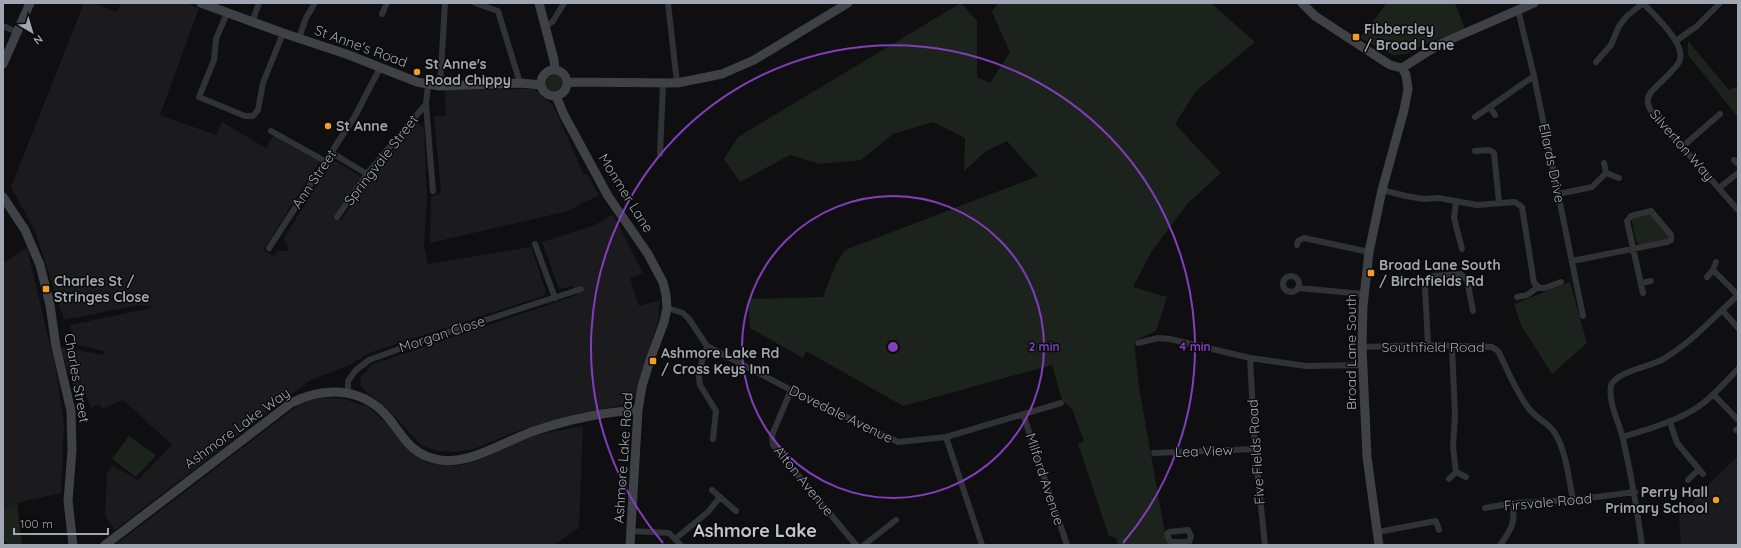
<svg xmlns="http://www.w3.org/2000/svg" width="1741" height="548" font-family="Quicksand,sans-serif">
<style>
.built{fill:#1b1b1e}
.green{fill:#1c231c}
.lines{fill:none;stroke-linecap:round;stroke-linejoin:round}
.street{stroke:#303236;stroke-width:6}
.secondary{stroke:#3e4145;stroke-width:9}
.ring{fill:none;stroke:#813ebd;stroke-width:2}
.poi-dot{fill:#f19d27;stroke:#0a0a0b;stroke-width:1.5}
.labels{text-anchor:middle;stroke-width:3;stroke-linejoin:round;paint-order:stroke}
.poi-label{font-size:14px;font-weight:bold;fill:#a0a7b2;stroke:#0a0a0b;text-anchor:start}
.street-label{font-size:14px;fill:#a0a7b2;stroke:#0a0a0b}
.district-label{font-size:18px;font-weight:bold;fill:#c1c5ce;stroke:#0a0a0b}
.centre{fill:#813ebd;stroke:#0a0a0b;stroke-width:2}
.ring-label{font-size:12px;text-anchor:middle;font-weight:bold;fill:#813ebd;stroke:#0a0a0b;stroke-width:3;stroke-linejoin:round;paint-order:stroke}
</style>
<rect width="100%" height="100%" fill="#0f0f11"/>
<path class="built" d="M84,3h8l25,9 4,-9h64l14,5 -39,107 56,20 6,-13 44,26 8,-13 46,26 -57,89 11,6 4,-5h10v-7l-3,-2 -1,-4 47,-76 5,-1 25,16 -27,39 7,4 33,-46 41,-53 9,7 3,73 -3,45 4,18 103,-17 15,45 -3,4 -174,57 -19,12 -41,16 -194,149 -10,-14 2,-43 5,-8 26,15 34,-35 -49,-45 -21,9 -3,-5 -8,4 -7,-17 -8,3 -16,-47 45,8 -1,-4 -30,-7 -4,-19 86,-18 -17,-2 -75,15 -29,-89 -24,-44z
M520,89h14l19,16 31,70 3,-1 12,21 -31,16 -138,32 1,-46 10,-4 -7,-77h12l-1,-26z
M613,214l30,59 -13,5 9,28 21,-6 -2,22 -10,29 -14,47 -7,6 -50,10 -62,18 -41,17 -18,3 -18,-1 -17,-6 -38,-41 -17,-12 -6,-7 1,-8 12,-13 204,-69 -4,-9 -14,3 -17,-47 53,-17z
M27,248l29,122 8,55 -3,68 -44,10 -14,6v-246z
M322,397l23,2 23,8 17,15 16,20 27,21 27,3 19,-4 57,-26 52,-10 -4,102 -25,17h-439l185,-141z
M1738,456v89h-57l-2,-28 32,-35z"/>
<path class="green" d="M961,3l16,18v56l13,6 20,-31 -18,-40 6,-9h213l44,39 -59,49 -21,33 46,49 -33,30 -36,48 -19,36 34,10 -11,34 -22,10 5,46 28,158h-49l-2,-7 -7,-2 -31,-92 6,-3 -12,-32 -10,-9 -10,-35 -149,41 -97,-55 -3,7 -53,-30 -2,-29 75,-2 13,-33 9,-14 193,-74 -31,-35 -21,10 -22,20 1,-33 -32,-16 -40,12 -32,26 -41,4 -30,-9 -50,27 -16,-23 14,-22z
M1387,3h68l10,26 -42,16 -17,9 -13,1 -33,-17z
M1688,41l41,49 9,-4v31l-50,-62z
M546 83a8 8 0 1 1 16 0a8 8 0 1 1-16 0Z
M1649,214l5,3 15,18v4l-28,7 -5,-5 -4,-20v-2z
M1570,282l17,61 -35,31 -31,-49 -7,-21z
M129,436l27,19 -20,22 -24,-18z
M17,503l5,42h-12l-7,-4v-32z"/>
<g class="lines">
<path class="street" d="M475,3l23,8 22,72
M668,3l9,80
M1643,3c11,12 45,42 36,59 -4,8 -22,23 -28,30 -6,9 -3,15 3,23l84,95
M1518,10l16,66 49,240
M227,13l-11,26 -2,21 -15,37 46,19h8l5,-6 5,-27 20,-50
M382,14l5,-11
M252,22l7,-19
M3,26l14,6
M545,27l8,-6 11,-18
M299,38l7,-20 9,-15
M1676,41l21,-15 23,-23
M1596,62l15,-17 8,-19 8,-10 16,-13
M428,85l-2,19 7,87
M440,86l5,-83
M1490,107l5,8
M1475,117l59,-41
M271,131l54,30
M1682,147l38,-33
M1475,151l14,-1 5,3 5,49
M332,153l35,21
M660,154l3,-70
M1734,160l4,4
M1604,163l2,10 13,5
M1719,188l19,-15
M1382,190l24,6 18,3 15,-1 38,7 38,-3 7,5 12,76 6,5h5l16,-6
M1558,194l34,-7 14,-14
M1456,202l-2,16 8,31
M337,217l30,-43 59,-70
M535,244l20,54
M1297,245l1,-4 6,-3 65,14
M269,248l86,-132 25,-48
M1572,261l95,-19 4,-2v-5l-20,-24 -20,5 -4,5 16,72
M1713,270l25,25
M1283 284a8 8 0 1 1 16 0a8 8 0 1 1-16 0Z
M1707,277l6,-7 3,-8
M1641,283l10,-2
M1298,288l66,6
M1517,297l10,-2 11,-8
M667,308l16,5 6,6 18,27 84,44 107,52 48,-5 115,-34
M1722,310l16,18
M1138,343l20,-5 12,1 80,19 56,8 58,-1
M1428,345l-3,-58 1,-5 7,-6 28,-2 6,6 6,31
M707,346l-8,25v7l1,7 16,26 -3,28
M1452,346l3,69 -2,32 3,25
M1362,347l66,-2 64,2 6,4c10,19 18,42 32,59 8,10 20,13 26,25 10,17 13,45 17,65
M1250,358l5,91 10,96
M791,390l-19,45 1,10 83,100
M348,393v-12l8,-11 13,-10 55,-20 157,-51
M1714,395l24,25
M1023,414l44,131
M1670,422l7,21 26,31
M1736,430l2,-1
M946,437l36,108
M1623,437c25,-8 52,-15 75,-30 15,-10 27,-25 40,-38
M1154,453l101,-4
M1449,479l7,-7 10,5
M1688,480l11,-11
M712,490l24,21
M1485,508l28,-5 60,-3 62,-8
M632,531l37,2 12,12
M1378,532l58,-11 3,9
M675,539l33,-27 12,-15
M1188,543l-3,-1h-15l-3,-8 2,-2 19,-2 3,6 -3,9
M864,545l32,-25
M1500,545c12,-17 15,-20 13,-42
M1642,545c-5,-36 -11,-71 -19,-106 -4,-18 -15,-35 -12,-54 8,-15 40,-18 54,-27 27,-16 50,-42 73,-63"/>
<path class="secondary" d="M201,3l82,30 66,22 68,27 23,4 80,-3 21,2
M539,3l15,57 1,10
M1302,3l13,13 75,49 12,3
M3,64l27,-61
M1402,68l38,-24 94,-41
M541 83a13 13 0 1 1 26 0a13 13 0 1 1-26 0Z
M567,82l110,1 45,-9 32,-14 94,-57
M556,96l8,19 44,81 40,58 15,28 3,13 1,13 -3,14 -13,35 -9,29 -4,24 -8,135
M3,197l22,33 15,35 10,40 6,42 15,64 1,39 -4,51 5,44
M105,545l186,-142c29,-15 62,-16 88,5 22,19 25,46 61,52 30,5 65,-19 94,-29 33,-11 69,-19 104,-21
M1379,545l-12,-88 -5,-110 1,-41 6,-54 13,-62 22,-80 4,-21 -2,-14 -4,-7"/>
</g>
<g class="ring">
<circle cx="893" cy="347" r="151"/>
<path d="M663 543A302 302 0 1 1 1123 543"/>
</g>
<g class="poi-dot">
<rect x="1352" y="33" width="8" height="8" rx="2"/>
<circle cx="417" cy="72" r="4"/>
<circle cx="328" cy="126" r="4"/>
<rect x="1367" y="269" width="8" height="8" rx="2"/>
<rect x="42" y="285" width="8" height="8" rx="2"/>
<rect x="649" y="357" width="8" height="8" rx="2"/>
<circle cx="1716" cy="500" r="4"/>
</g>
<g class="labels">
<g class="poi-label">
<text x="1364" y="34">Fibbersley<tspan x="1364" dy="16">/ Broad Lane</tspan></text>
<text x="425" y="69">St Anne's<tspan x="425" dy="16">Road Chippy</tspan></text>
<text x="336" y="131">St Anne</text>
<text x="1379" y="270">Broad Lane South<tspan x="1379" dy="16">/ Birchfields Rd</tspan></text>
<text x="54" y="286">Charles St /<tspan x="54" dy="16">Stringes Close</tspan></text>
<text x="661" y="358">Ashmore Lake Rd<tspan x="661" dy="16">/ Cross Keys Inn</tspan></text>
<text x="1708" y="497" text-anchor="end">Perry Hall<tspan x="1708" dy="16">Primary School</tspan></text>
</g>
<g class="street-label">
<text transform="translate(361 46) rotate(20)" y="5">St Anne's Road</text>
<text transform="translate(1682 145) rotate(49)" y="5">Silverton Way</text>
<text transform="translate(381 160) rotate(-52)" y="5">Springvale Street</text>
<text transform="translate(1552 163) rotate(78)" y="5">Ellards Drive</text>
<text transform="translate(314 179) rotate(-56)" y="5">Ann Street</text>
<text transform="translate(626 193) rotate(58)" y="5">Monmer Lane</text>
<text transform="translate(442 334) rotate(-18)" y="5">Morgan Close</text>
<text x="1433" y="352">Southfield Road</text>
<text transform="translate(1351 352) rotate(-90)" y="5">Broad Lane South</text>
<text transform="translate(77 378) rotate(80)" y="5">Charles Street</text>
<text transform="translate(841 414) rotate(26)" y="5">Dovedale Avenue</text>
<text transform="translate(237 428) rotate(-36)" y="5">Ashmore Lake Way</text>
<text transform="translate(1204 451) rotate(-2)" y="5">Lea View</text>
<text transform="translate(1256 452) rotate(-94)" y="5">Five Fields Road</text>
<text transform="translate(623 458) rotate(-86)" y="5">Ashmore Lake Road</text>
<text transform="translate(1045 479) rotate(72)" y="5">Milford Avenue</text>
<text transform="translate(804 481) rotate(51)" y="5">Alton Avenue</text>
<text transform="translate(1548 502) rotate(-5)" y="5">Firsvale Road</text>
</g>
<g class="district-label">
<text x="755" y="537">Ashmore Lake</text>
</g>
</g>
<circle cx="893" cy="347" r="6" class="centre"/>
<g class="ring-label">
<text x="1044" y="351">2 min</text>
<text x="1195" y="351">4 min</text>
</g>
<rect width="1741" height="548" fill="none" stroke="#a0a7b2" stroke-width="8"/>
<g transform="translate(32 32) rotate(142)" stroke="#0a0a0b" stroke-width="3" paint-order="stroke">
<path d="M0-3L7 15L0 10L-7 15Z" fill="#a0a7b2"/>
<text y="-6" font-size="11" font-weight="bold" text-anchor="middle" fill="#a0a7b2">N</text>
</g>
<path d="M14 528v6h94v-6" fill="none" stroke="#a0a7b2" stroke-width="2"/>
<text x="20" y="528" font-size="12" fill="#a0a7b2" stroke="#0a0a0b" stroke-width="3" paint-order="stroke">100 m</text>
</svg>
